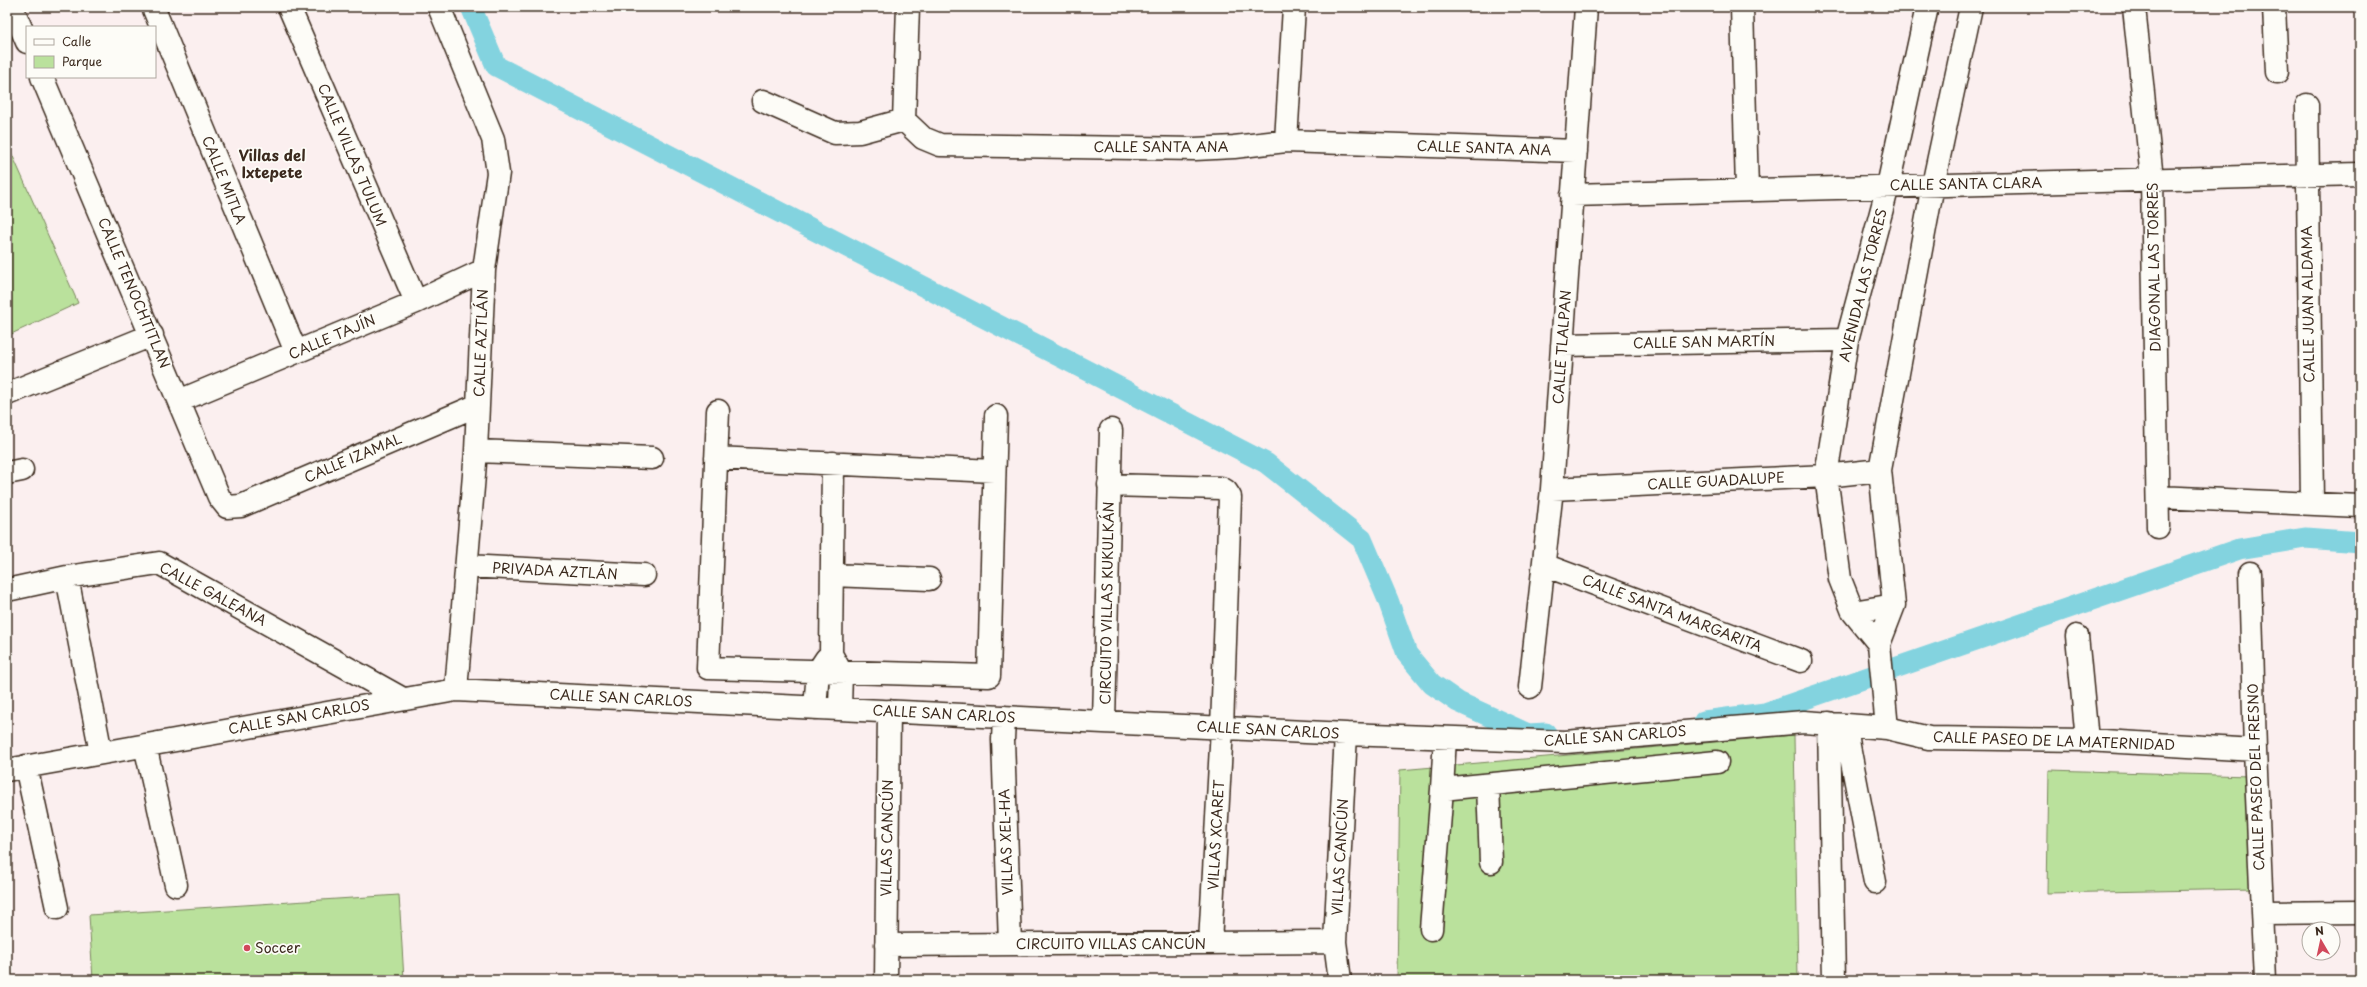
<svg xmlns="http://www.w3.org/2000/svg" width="2367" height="987" font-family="'Playpen Sans',sans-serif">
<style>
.green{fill:#bae19c;stroke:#7a865d}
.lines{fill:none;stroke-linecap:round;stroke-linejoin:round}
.canal{stroke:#83d3df;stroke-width:21}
.minor-casing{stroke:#3b2a1e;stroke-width:25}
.minor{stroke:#fdfcf7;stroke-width:22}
.poi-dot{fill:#d1495b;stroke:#fdfcf7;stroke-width:1.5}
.labels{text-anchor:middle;stroke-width:3.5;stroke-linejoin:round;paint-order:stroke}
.street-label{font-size:14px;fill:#3b2a1e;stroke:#fdfcf7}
.poi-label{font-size:14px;fill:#3b2a1e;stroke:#fdfcf7;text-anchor:start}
.neighbourhood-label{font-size:15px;font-weight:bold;fill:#3b2a1e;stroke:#fdfcf7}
</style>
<rect width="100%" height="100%" fill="#fbefef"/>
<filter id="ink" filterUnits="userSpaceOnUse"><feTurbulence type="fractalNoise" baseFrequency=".025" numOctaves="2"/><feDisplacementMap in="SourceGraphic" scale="8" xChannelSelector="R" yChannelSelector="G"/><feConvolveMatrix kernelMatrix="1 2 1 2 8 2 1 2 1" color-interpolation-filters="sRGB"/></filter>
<g filter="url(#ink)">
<path class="green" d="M7,143l71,160 -71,33z
M1794,735l4,245h-401l3,-210z
M2049,770l200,6 6,113 -208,4z
M399,895l5,85h-311l-4,-65z"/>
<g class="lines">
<path class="canal" d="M471,7l25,59 770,397 96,76 26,61 19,54 25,30 26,18 70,32 18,-1
M1704,721l61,-8 474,-164 66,-11 55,4"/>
<g class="minor-casing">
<path id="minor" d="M12,7l15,35
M153,7l143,345
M289,7l127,295
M439,7l54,132 5,34 -14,97 -8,181 -20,239
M1742,7l5,183
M1971,7l-38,178 -53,285 14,135 -15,39 8,84 42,10 158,2 168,10
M2134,7l18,172 6,348
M2274,7l3,65
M42,77l177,420 8,10 14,-1 237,-101
M763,101l72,32 25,-1 44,-12 19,18 17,7 255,4 39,-2 52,-6 290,10
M2307,105l5,398
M904,120l4,-113
M1286,141l8,-134
M1572,195l788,-21
M1562,345l285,-5
M7,394l145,-59
M179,401l237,-99 68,-32
M718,411l-10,257 281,8 7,-260
M476,451l176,7
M716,458l278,13
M833,463l-2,191 10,18 -1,37
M7,473l15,-3
M1109,485l112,3 5,3 4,6 -8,231 -12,215
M1552,489l274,-13 54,-6
M2158,497l202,9
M1544,565l257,96
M467,566l177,9
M2250,573l5,177 10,230
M832,575l97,4
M67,577l34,176
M7,590l60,-13 92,-14 244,136
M1853,612l41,-7
M2077,636l10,104
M1879,644l-26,-32 -13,-33 -14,-103 21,-136 41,-154 39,-179
M1530,687l22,-198 34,-482
M815,708l3,-37 8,-12
M1004,717l-1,23 7,204
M1104,722l7,-292
M1829,723l5,257
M1846,725l3,21 26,136
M145,745l31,140
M26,766l31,142
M7,770l449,-80 890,44 219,8 239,-20 83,6
M1488,785l3,77
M1442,789l3,-51
M2262,913l98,-1
M1431,929l11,-140 275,-27
M886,945l449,-3
M886,980l3,-269
M1340,980l-5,-38 11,-208"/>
</g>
<use href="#minor" class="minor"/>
</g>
</g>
<circle class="poi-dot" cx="247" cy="948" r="4"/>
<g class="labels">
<g class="street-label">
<text x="1161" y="152">CALLE SANTA ANA</text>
<text transform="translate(1484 148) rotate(2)" y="5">CALLE SANTA ANA</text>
<text transform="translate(352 155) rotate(67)" y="5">CALLE VILLAS TULUM</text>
<text transform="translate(224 180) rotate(68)" y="5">CALLE MITLA</text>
<text transform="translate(1966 184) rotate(-1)" y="5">CALLE SANTA CLARA</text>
<text transform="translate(2154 267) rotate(-91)" y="5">DIAGONAL LAS TORRES</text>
<text transform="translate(1863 285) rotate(-76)" y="5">AVENIDA LAS TORRES</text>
<text transform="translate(134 293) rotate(67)" y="5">CALLE TENOCHTITLAN</text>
<text transform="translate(2308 304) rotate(-91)" y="5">CALLE JUAN ALDAMA</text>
<text transform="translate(332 337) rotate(-23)" y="5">CALLE TAJÍN</text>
<text transform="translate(1704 342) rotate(-1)" y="5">CALLE SAN MARTÍN</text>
<text transform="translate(481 343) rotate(-88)" y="5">CALLE AZTLÁN</text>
<text transform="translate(1562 347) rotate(-86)" y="5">CALLE TLALPAN</text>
<text transform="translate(353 458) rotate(-23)" y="5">CALLE IZAMAL</text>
<text transform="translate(1716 481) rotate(-3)" y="5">CALLE GUADALUPE</text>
<text transform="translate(555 571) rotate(3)" y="5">PRIVADA AZTLÁN</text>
<text transform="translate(213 594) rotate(28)" y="5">CALLE GALEANA</text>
<text transform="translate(1107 603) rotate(-89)" y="5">CIRCUITO VILLAS KUKULKÁN</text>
<text transform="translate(1672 613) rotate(21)" y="5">CALLE SANTA MARGARITA</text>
<text transform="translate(621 698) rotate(3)" y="5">CALLE SAN CARLOS</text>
<text transform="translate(944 714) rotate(3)" y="5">CALLE SAN CARLOS</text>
<text transform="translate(299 717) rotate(-10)" y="5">CALLE SAN CARLOS</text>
<text transform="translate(1268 730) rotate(3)" y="5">CALLE SAN CARLOS</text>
<text transform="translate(1615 736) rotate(-4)" y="5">CALLE SAN CARLOS</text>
<text transform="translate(2054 741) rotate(2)" y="5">CALLE PASEO DE LA MATERNIDAD</text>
<text transform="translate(2256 777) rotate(-92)" y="5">CALLE PASEO DEL FRESNO</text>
<text transform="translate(1216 835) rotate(-87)" y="5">VILLAS XCARET</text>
<text transform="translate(887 838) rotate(-89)" y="5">VILLAS CANCÚN</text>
<text transform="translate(1006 842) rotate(-92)" y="5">VILLAS XEL-HA</text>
<text transform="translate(1340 857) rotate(-87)" y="5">VILLAS CANCÚN</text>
<text x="1111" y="949">CIRCUITO VILLAS CANCÚN</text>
</g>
<g class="poi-label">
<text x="255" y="953">Soccer</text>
</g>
<g class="neighbourhood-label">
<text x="272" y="161">Villas del<tspan x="272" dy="17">Ixtepete</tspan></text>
</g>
</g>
<rect width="2367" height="987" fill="none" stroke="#fdfcf7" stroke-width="24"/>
<rect x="12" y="12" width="2343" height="963" fill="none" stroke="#3b2a1e" stroke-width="1.5" filter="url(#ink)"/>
<rect x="26" y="26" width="130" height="52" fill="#fdfcf7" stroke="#afa8a0"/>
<rect x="34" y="39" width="20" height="6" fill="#fdfcf7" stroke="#afa8a0"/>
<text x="62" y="46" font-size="12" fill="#3b2a1e">Calle</text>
<rect x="34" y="56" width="20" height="12" fill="#bae19c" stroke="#afa8a0"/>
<text x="62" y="66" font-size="12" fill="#3b2a1e">Parque</text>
<g transform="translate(2321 941) rotate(351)"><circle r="19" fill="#fdfcf7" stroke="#afa8a0"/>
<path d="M0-3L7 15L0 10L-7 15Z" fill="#d1495b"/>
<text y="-6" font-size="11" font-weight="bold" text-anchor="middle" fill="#3b2a1e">N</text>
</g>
</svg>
